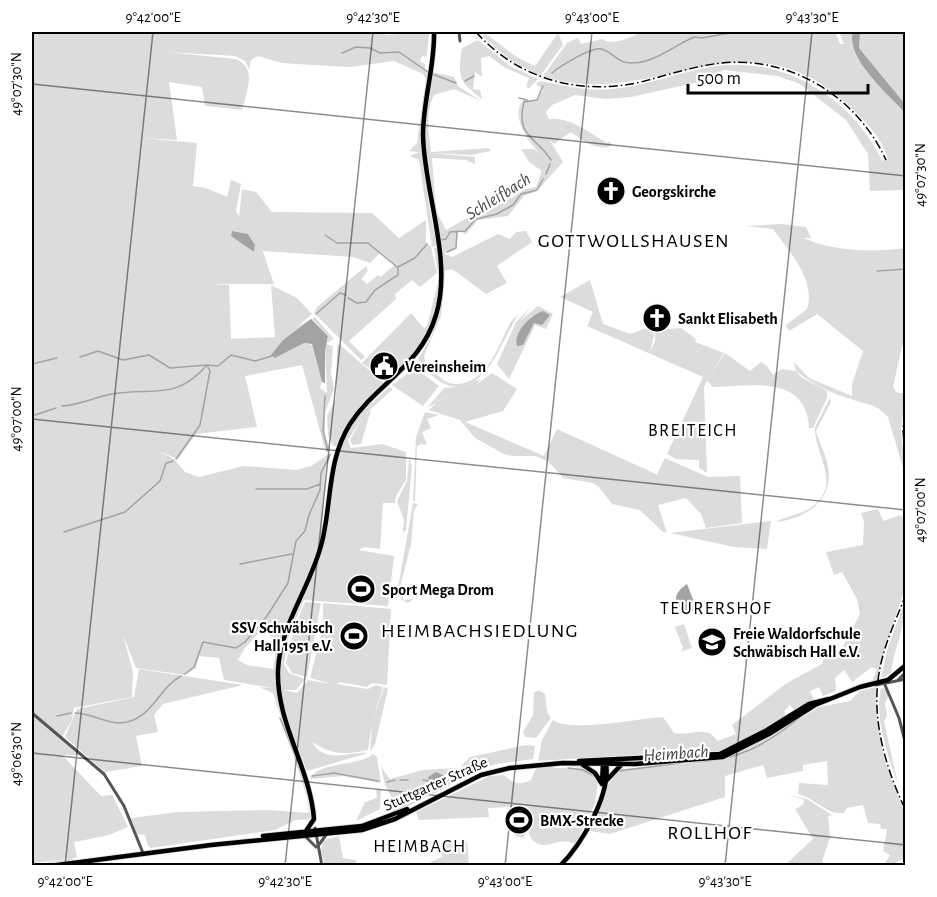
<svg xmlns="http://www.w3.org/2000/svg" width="937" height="897" font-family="'Alegreya Sans',sans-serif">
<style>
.green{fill:#dcdcdc;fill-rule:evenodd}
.water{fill:#a3a3a3}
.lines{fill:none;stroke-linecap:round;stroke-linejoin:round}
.stream{stroke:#a3a3a3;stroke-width:1.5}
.major-casing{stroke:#dbdbdb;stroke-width:6}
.minor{stroke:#555;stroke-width:3}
.major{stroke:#000;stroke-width:4.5}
.rail{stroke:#000;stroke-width:1.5;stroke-dasharray:9 3 1.5 3;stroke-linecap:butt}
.ticks{fill:none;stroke:#000;stroke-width:1.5;stroke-opacity:0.45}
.labels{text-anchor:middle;stroke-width:4.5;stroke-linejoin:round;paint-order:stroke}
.poi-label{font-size:16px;font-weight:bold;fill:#000;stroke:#fff;text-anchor:start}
.street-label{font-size:16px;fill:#000;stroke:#fff}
.water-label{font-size:18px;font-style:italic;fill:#444;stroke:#fff}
.neighbourhood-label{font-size:18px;letter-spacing:1.5px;fill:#000;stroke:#fff}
.quarter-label{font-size:20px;letter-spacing:1.5px;fill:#000;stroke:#fff}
.neatline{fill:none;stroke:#000;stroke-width:2}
.ticks-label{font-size:15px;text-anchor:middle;fill:#000}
</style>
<rect width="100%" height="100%" fill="#fff"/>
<path class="green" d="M32,32h353v3l44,-3 -2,24h-5l-2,5 5,3v6l29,7 4,9 23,15 -27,-12 -20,6c-9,18 -5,38 -3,57l58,-4 2,3 -20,4 -40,-2 44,4v7l-9,-4 -34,-2 4,53 10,19 21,-12 33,-25 -3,-7 15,12 13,-9 11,-2 6,-16 -13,-9 -8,-13h13l15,13c-15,-12 -42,-44 -25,-63l13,2 6,-11 -7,-6 3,-3c24,4 48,11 73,8 33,-3 65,-16 98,-22 71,-13 142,30 172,94l6,-2c-7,-23 -23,-38 -40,-54 -104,-98 -195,8 -305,-29l24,-33 11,-5 3,6 21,-5c12,8 29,-3 42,-7h191l5,12h4l-5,-12h14c-8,27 35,62 52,81v77l-35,1 -2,-37 -22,-34 -46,-36 -23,-8 -54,-6 -15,10 -77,17 -26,2 -30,-4 -23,10 -6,7 3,7c20,-3 41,14 58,24l2,-2 3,4c-13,8 -30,-5 -41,-13l-17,12 -5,-5 14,23 -26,29 -13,5 -16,20 -30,4 -12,14 -8,-3 -2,18 -12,4 8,4 46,-23 12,5 6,-7 10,-1 6,11 -35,24 10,17 -21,11 -34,-25 -7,2 -4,45 -17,40c1,9 9,15 16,21 5,5 10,7 17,7 32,-1 42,-42 55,-64l6,-5c-16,24 -35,90 -77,67 -8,-5 -19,-14 -23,-23l14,-24 9,-33 -2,-57 -7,2 -13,-87 -9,-4 9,-4 -10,-1 8,-8 9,-64 -3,-5 -29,-13 -44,6 -37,-2 -31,-2 -24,-7 -7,4 -2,9 -4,-8 -10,-5 -69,-4 70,7c22,9 10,34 6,51l-37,-4 -3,-19 -33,-5 8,58 -36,-2 56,5 -4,43 13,2 21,9 4,-17 10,4 -5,27 3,6 3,-28 14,3 16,20 100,1 27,25 27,-18v22l5,5 6,26 -17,14 -8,-7 -17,14 1,5 -47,42 16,16 -4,3 -47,-47 3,-6 49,-41 2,5 -7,8 6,5 11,-9 2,2 15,-12 -14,-13 -11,11 -17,-6 -90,-6 -1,-2 12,35h-62l17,1 2,54 44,-2 -4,-52 26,13 15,16 -15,13 18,-10 19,22 -7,4 1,-7 -15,-16 -38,38 29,-15 8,2 10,37 -2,6 7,5 -2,-45 1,-4 7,2 -2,28 3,15 -9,24v21l5,15 -4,4 -24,-88 -57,11 12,51 -61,7 -18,25 -20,-8 16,8 11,13 14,5 44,-11 53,4 15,-4 21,-14 -6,15 -6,77 -40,104v62l25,70 6,39 -16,1 -20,10 -124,18 -3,-2 -3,-11 -8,-1 -6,-16 47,-6 89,-2 42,3 -2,-16 -34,-104 -14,-6 14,1 -49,-8 -5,-22 -20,-2 -3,12 -11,7 -49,-7 -13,-33 10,37 -1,25 -58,11 -2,12 -10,17 -30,-26zM427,75h4l-6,50 1,22 13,92 -3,1c-13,-53 -16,-111 -9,-165zM232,231l16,3 7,11 -1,7 -23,-16zM266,625l10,24 -3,20 -26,-4 -9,-5 6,-11z
M860,32h45v72l-46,-56z
M485,33l33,25 17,8 23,-33 5,12 -23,31 -30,-16 -27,-23z
M478,40l32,26 28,13 -9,9 -3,-1 3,-9 -25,-11 -15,-11 -8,2 1,19 -7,-5 -2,17 7,1 2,9c-24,-19 -24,-21 -20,-51z
M781,224l25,3 5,11h-7c30,14 70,14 101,10v98h-3l-9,41 3,5 9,2 -4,36 4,45 -17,-58c-12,-14 -22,-12 -37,-18 -19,-5 -40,-16 -55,-28l5,6 26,14v7l-14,30h-4c-2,-54 -59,-42 -96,-41l-6,-6 -3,6 3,86 -8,-5v-8l-23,-1 -9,-5 36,-77 -116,-51 6,-14 -33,-15 30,-17 13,44 27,10 22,-8 2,10 -4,16 5,-11 -1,-16 12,-5 3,9 12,-1 15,11 -1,3 29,11 -17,28 18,-28 25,18 11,-9 6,4 6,9 9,-6 14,2 -2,-9 15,16 43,18v-12l11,-33 -46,-37 -28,17 -3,-6 21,-16c9,-29 -18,-58 -34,-80l-26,-3z
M434,248h3c9,65 -8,87 -48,135l-27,-20 49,-50 13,15 3,-2 12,-47z
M538,306l15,8 -7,15 -11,-4 -26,54 -12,-15 19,-42 14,-14 -9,12z
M339,344l47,41 -25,23 -24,38h-4l-5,-12 -1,-18 9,-18 1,-52z
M415,368l24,18 -16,20 -31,-21z
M492,373l25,16 -14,22 -38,11 79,34 13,-27 99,45v2l9,-18 43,19 32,-1 2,47 -36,5 -5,-14 -15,-16 -28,7 9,28 -4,-1 -23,-22 -28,-6 -13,-17 -6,-4 -30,-5 -15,-17 -13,-5h-23l-8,-2 -29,-16 -15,-18 -31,-10 9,-9 16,-9 -27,16 17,-20 20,-2 17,-7 -5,6z
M390,387l3,2 -29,26 7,-5 -10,34 -9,1 -2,-5 13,-23 -15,23 3,8 31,-4 24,8v28l-10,16 -1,7h-12l-3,46 -16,-2 -5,3 35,6 -6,50 -84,-6 -16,37 -4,27 5,9 16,6 -9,11h-13l14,3 11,-13 24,4 -22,-6 13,-52v-23l68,6 -4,76 -15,-2 -5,4 -27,-5 -4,2 32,5 8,-4 7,2 -11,36 12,-36 4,2 -13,55 -5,8 2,-28 -4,26c-23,5 -36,5 -56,-8 13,23 39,9 56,11l-61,18c-11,-29 -25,-57 -27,-88 -3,-45 24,-79 38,-121 13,-40 9,-85 27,-124 10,-21 28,-37 45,-51z
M830,398l1,4 -15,29c3,12 10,23 12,36 6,33 -21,51 -51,55 3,-4 24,-8 32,-13 36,-24 5,-53 6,-82z
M425,412l14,3 -12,4 4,9 -9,4 5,13 -6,-1 -4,2 -2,55h-2l3,-64z
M409,458l3,8 -6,64 -3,3 1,-13 -7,-19 10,-20z
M413,503l5,1 -4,6 -3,35 -10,38 -1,7 4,10 9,-1 -5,4 -7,-4 -3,-11z
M878,509l5,12 18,-6 4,6v68l-22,64 -6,28 -5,1 5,-13 -5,-2 -20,15 -8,-12 -9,8 1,13 -13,5 -4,-9 -9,4 4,9 -19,11 -5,-6 -6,6 2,6 -63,34h-27l-158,10 4,-21 11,-20c18,13 87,-2 110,-3l11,16c16,3 32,-9 44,8l18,-7 -4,-9 55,-42 35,-19 2,-6 16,-6 20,-38 -3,-15 -15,-27 -8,3 -8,-23 37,-7 1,-24 -3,-8z
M771,521l-4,28 -33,-2 -64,-14z
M905,601c1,27 -11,46 -14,72l-10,5 6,-28z
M305,602l16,1 -14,74 -15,-4 -6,-10 8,-33z
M684,624l8,24 -5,2 -1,-3v3l-5,2 2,-4 -8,-21z
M139,669l104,16 -80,19 -9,11 4,17 -22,4 6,30 -37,6 -40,-35 12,-28 57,-12z
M876,687l2,39 6,32 21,56 -2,19 2,25 -14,7h-7l6,-10 -7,-4 4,-22h-6l-1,-5 -12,-1 -5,-18 -16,3 -3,5c-18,2 -29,-15 -46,-19l1,-11 29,2 -1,-24 -24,4v6l-36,7 -4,-13 -38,11v21l-115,37 -20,-3c12,-20 12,-48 31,-62l103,-9 44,-22 51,-31 31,-6 10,-10z
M881,688l6,1 2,5 -4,10 2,11 -3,7 14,62c-10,-26 -24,-69 -17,-96z
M539,690l6,4 2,18 4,6 -15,20 -11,-1 -2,-5 10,-17 1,-22z
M32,715l50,40h-20l39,41 11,-1 16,32 -19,8 -34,7 -29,-4 28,4 3,15 -5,2 5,2 -45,4 37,-6 -37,4v-25l3,-1h-3z
M526,745l9,1 -2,13 -36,5 -29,9 -7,-7 9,-9z
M373,754l4,3 4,26 -38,-7 -33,3c8,-18 48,-12 63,-25z
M553,764l32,3 13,14 -3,23 -20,40c-9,-4 -14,-3 -24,0 -28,7 -24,-27 -26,-45l1,34 -3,5 -8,-2 -5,-29 -22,1 1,9 -70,3 -3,-8 74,-36 14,-1c8,8 16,11 27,5l6,-14 13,-1 4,3h27z
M381,767l9,12 33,-9 32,-2 4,9 -3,5 -67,34 -5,-10 1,-7 6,9 5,-3 -11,-20z
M381,789l-1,20 -24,12 9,-19 12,-4 -1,-8z
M790,795l17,4 25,16 -4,1 2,21 -8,25 6,3h-43l28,-26 -18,-30 8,-4 1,-5z
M339,836l4,22 13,2 1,5h-32l-4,-14 2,-11z
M467,842l2,23h-45l18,-8 -2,-13z"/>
<path class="water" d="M853,32h7l-1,16 46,56v9c-17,-19 -60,-55 -52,-81z
M232,231l16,3 7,11 -1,7 -23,-16z
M543,311l7,4 -8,10 -8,-2 -11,22 -6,1c-4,-14 14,-31 26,-35z
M311,319l17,17 -3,15v32l-3,-1 -10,-38 -8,-1 -29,15 -4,-3 12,-15z
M687,584l11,28 -18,-3c-8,-11 -3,-18 7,-25z
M436,772l9,4 1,7 -15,6 -3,-12z"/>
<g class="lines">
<path class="stream" d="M342,53l14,-6 14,1 10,5 19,-1 29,20
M552,73c8,-7 39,-26 49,-24 11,2 16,14 29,14 23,1 43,-17 64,-26l8,1 33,-6
M432,74l24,9
M465,81l9,-5
M543,86l-6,14 -13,2c-9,35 13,35 27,58
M519,98l8,2
M546,174l4,-10
M325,235l12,8h31l29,24
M441,240l5,-1 4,-7 15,-1 11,-12 21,-5 16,-9 8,-11 16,-4 6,-11
M447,252l9,-4 1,-16
M877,271l29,-2
M348,298l9,5 9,-1 9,-12 23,-15v-8l17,-9 12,-14
M316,314l24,-21 6,2
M80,357l18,-6 25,9 26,-5 21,13 37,-3 3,6 -10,54 -24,34
M32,364l25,-6
M325,396l-2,35 5,20
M62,406c18,-1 33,-9 50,-12 42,-7 64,7 95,-29l11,1 13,-11 24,6 17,-5
M32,416l24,-8
M256,489h51l13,-5
M64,532l61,-20 35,-31 6,-18 7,-2
M240,564l52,-10
M185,674l9,-7 9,-25 33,6 9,-6 22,-26 21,-33 8,-42 9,-10 4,-16 11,-25 1,-17 9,-18
M75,713c15,0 30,10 45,10 31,-1 38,-35 61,-47
M57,716l14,-3
M280,718l23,57
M689,762c48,0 77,-17 114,-47
M568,768l15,2 11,6
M618,771l63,-8
M312,776l22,-3 44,8
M400,780h8
M423,780l6,1
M387,782l8,-2"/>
<g class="major-casing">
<path id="major" d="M579,761l141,-7 47,-24 42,-26 20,-5
M583,765l12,8 7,11
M605,782l16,-17
M602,783l1,-19
M306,831l8,-12c-4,-52 -38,-96 -36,-149 2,-46 33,-83 44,-128 10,-40 5,-81 28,-118 27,-41 71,-58 86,-109 17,-55 -12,-123 -13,-180 0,-35 12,-69 11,-103
M263,836l99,-10 45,-17
M50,866l161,-21 151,-15 33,-11 86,-44 29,-7 53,-5 72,1 88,-7 46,-23 46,-29 45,-18 28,-7 18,-15
M560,866c22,-22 51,-72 46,-103"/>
</g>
<path class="minor" d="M459,32l1,9
M898,680l8,-8
M876,685l30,-6
M885,685l14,33 7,27
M32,713l72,61 20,32 19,47
M906,762v29
M315,828l7,38
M306,837l10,10
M318,846l8,-11"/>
<use href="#major" class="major"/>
<path class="rail" d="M476,32c42,47 103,64 165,50 27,-7 53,-16 80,-19 71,-7 136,34 165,97
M906,397l-3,32 3,43
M906,594c-9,24 -21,48 -26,74 -10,48 5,99 26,143"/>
</g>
<path class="ticks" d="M32,84l874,92M32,419l874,91M32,753l874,92M65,866l88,-834M285,866l88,-834M505,866l87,-834M725,866l87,-834"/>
<defs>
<g id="church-disc" transform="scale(1.5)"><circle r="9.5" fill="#000" stroke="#fff"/><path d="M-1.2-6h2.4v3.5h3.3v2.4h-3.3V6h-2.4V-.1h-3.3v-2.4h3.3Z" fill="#fff"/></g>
<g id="civic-disc" transform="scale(1.5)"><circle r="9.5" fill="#000" stroke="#fff"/><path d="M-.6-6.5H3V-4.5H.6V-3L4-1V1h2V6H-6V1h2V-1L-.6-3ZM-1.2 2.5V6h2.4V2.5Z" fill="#fff"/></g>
<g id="stadium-disc" transform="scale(1.5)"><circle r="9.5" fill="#000" stroke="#fff"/><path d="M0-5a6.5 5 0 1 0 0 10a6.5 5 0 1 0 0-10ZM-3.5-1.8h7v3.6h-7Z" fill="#fff"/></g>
<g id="school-disc" transform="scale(1.5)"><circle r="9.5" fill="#000" stroke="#fff"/><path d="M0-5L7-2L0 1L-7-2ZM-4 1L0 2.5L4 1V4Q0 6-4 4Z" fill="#fff"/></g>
</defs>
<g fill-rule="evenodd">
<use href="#church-disc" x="611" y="191"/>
<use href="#church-disc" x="657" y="318"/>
<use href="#civic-disc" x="384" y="366"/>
<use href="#stadium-disc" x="361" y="589"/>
<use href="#stadium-disc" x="354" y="636"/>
<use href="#school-disc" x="712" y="642"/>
<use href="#stadium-disc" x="519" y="820"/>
</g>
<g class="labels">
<g class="poi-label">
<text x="632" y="197">Georgskirche</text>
<text x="678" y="324">Sankt Elisabeth</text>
<text x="405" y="372">Vereinsheim</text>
<text x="382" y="595">Sport Mega Drom</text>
<text x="333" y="633" text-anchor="end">SSV Schwäbisch<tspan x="333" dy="18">Hall 1951 e.V.</tspan></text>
<text x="733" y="639">Freie Waldorfschule<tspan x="733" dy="18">Schwäbisch Hall e.V.</tspan></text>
<text x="540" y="826">BMX-Strecke</text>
</g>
<g class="street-label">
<text transform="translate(435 783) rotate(-24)" y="6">Stuttgarter Straße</text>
</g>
<g class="water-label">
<text transform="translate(498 196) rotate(-32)" y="6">Schleifbach</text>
<text transform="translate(676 753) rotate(-4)" y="6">Heimbach</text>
</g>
<g class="neighbourhood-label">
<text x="693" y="436">BREITEICH</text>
<text x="716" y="614">TEURERSHOF</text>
<text x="420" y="852">HEIMBACH</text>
</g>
<g class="quarter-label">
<text x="634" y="247">GOTTWOLLSHAUSEN</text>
<text x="480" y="637">HEIMBACHSIEDLUNG</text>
<text x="710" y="839">ROLLHOF</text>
</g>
</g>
<rect width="937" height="897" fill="none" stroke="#ffffff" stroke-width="66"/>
<path d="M688 84v9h180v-9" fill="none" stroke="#000000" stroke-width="3"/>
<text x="697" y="84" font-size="18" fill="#000000" stroke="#ffffff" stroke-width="4.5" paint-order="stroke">500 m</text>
<rect x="33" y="33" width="871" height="831" class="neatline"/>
<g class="ticks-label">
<text x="153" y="22">9°42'00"E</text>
<text x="373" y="22">9°42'30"E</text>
<text x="592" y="22">9°43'00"E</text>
<text x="812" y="22">9°43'30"E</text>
<text transform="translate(16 84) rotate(-90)" y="5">49°07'30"N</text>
<text transform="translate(920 175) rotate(-90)" y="5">49°07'30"N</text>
<text transform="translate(16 419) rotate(-90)" y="5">49°07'00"N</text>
<text transform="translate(920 510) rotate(-90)" y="5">49°07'00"N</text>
<text transform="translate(16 754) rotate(-90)" y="5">49°06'30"N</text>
<text x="65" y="886">9°42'00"E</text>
<text x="285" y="886">9°42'30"E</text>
<text x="505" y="886">9°43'00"E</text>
<text x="725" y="886">9°43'30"E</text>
</g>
</svg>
